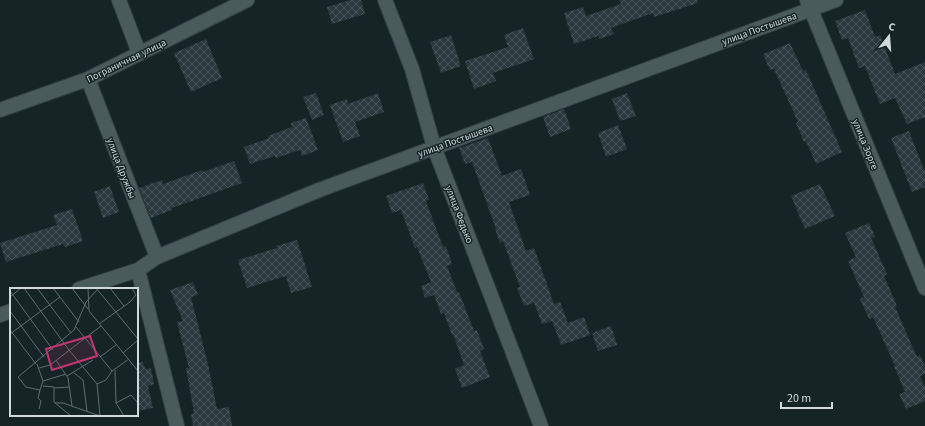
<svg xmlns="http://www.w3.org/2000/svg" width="925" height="426" font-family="'Source Sans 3',sans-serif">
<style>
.building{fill:url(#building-cross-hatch)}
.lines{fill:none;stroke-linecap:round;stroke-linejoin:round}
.minor-casing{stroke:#333f40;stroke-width:16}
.minor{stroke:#4a5b5c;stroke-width:14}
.labels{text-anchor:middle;stroke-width:3;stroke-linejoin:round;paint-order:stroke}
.street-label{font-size:10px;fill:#d0dada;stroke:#152526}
.inset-road{fill:none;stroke:#606d6e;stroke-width:1}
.view{fill:#c4356e;fill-opacity:0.15;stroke:#c4356e;stroke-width:2}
.inset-edge{fill:none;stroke:#d0dada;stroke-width:2}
</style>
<defs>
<pattern id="building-cross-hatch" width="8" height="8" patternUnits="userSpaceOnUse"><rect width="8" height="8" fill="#2a393e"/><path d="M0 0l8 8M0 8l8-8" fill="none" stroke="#485559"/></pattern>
</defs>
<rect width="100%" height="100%" fill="#152526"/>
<path class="building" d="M350,0h11l4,14 -33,10 -5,-17z
M619,0h78l1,3 -44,14 -1,-4 -42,15 3,6 -15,5 -1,-3 -24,8 -10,-31 19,-6 3,9 35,-12z
M865,10l10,27 5,-2 15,39 30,-12v55l-18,7 -12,-26 -15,6 -15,-38 -6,2 -11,-30 -6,2 -7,-19z
M523,28l11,31 -41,14 3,8 -22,8 -9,-28 43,-14 -4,-12z
M451,35l10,31 -20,7 -11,-31z
M206,39l16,39 -31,14 -17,-39z
M790,43l13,28 3,-1 36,82 -26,12 -10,-23 -2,1 -8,-19 2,-1 -24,-53 -4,1 -7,-16z
M316,93l8,22 -12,5 -9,-23z
M378,93l6,19 -29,10 5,14 -17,6 -13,-37 17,-6 1,5z
M627,93l9,23 -16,5 -8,-22z
M564,109l7,20 -21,8 -7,-20z
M306,118l12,32 -16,6 -2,-6 -24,8 -1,-2 -25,8 -6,-17 25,-9 -1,-2 24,-9 -1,-4z
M618,125l9,24 -21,8 -8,-24z
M909,131l16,41v15l-13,5 -21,-54z
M488,138l14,38 19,-7 9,26 -21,7 17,49 8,-3 20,56 6,-2 8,21 16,-6 6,18 -29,10 -9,-24 -10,3 -8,-21 -10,3 -7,-18 3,-1 -17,-46 -3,2 -5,-14h1l-24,-67 -7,2 -6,-16z
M234,161l8,22 -70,25v2l-21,8 -12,-30 23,-8 1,4 39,-14 1,2z
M423,183l6,16 -3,2 17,46 3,-1 6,18 -5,2 10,26h2l15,39 3,-1 7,19 -4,2 10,26 -28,11 -7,-19 9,-4 -11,-31 -1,1 -8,-22 -3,1 -7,-19 -9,3 -4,-12 10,-4 -14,-35 -2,1 -14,-38 -9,3 -6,-17z
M820,184l15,32 -30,13 -14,-33z
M110,186l9,26 -16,6 -9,-26z
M72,209l11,32 -18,6 -2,-3 -57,18 -6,-19 57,-18 -4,-10z
M869,223l6,14 -4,1 16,36 -3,2 13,30 -2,1 22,50 3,-2 5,11v8l-5,2 5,12v13l-19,8 -7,-15 6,-2 -11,-26h1l-22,-49 -4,2 -9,-20 4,-2 -16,-36 8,-4 -11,-24z
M297,240l15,47 -21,6 -5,-17 -39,12 -9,-28 39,-12 -1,-2z
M193,282l5,13 -7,2 17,67 9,45 12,-2 3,19h-39l-2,-12 3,-1 -8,-45h3l-12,-46 6,-1 -13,-31z
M611,326l6,19 -19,6 -6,-18z
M137,362h6l2,7 6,-1 3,16 -6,2 5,22 -16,3z"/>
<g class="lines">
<g class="minor-casing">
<path id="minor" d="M119,0l20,53
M385,0l27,69 22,78 107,279
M807,0l118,288
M88,79l69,178
M0,110l88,-31 159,-79
M138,270l39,156
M79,289l59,-19 19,-13 162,-67 517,-190
M0,315l11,-4"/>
</g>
<use href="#minor" class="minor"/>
</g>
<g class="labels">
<g class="street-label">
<text transform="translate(759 28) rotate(-20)" y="4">улица Постышева</text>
<text transform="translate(126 60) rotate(-26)" y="4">Пограничная улица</text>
<text transform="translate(455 140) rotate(-20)" y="4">улица Постышева</text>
<text transform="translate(866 144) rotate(68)" y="4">улица Зорге</text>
<text transform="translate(122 168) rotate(69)" y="4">улица Дружбы</text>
<text transform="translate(460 214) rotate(69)" y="4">улица Федько</text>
</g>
</g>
<g transform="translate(10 288)">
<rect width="128" height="128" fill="#152526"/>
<path class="inset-road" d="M14,0l45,62 28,34 9,-4 6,-9 17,-12M27,0l34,45M43,0l26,34M62,0l16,21M78,0l1,23 49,60M86,0l42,51M100,0l14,18M0,3l43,59M0,9l11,-9M0,23l34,46M89,36l31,-22 6,-7 -4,-7M66,39l36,44M0,42l26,34M0,46l50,-37M113,65l15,-13M90,69l16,-12M46,72l12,18 4,28M27,76l6,17 -3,9 -2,8 3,3 -2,8M29,80l11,-3 51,-39M105,82l1,33 8,13M64,85l9,7 4,31M57,88l26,-16M33,93l23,-7M87,96l3,32M33,98l11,1v15l17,14M44,100l15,-1M30,102l-14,-3 -8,-10 56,-47 12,-28 11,-12M45,115h8l37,13M106,115l15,-8 7,8"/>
<path class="view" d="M80,48l7,20 -45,14 -6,-21z"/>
<rect width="128" height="128" class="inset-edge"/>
</g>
<g transform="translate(889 36) rotate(17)" stroke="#152526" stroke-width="3" paint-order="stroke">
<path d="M0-3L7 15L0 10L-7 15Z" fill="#d0dada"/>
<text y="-6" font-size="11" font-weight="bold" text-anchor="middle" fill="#d0dada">С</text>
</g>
<path d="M781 402v6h51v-6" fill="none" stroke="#d0dada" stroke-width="2"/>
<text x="787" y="402" font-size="12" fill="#d0dada" stroke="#152526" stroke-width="3" paint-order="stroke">20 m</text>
</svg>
